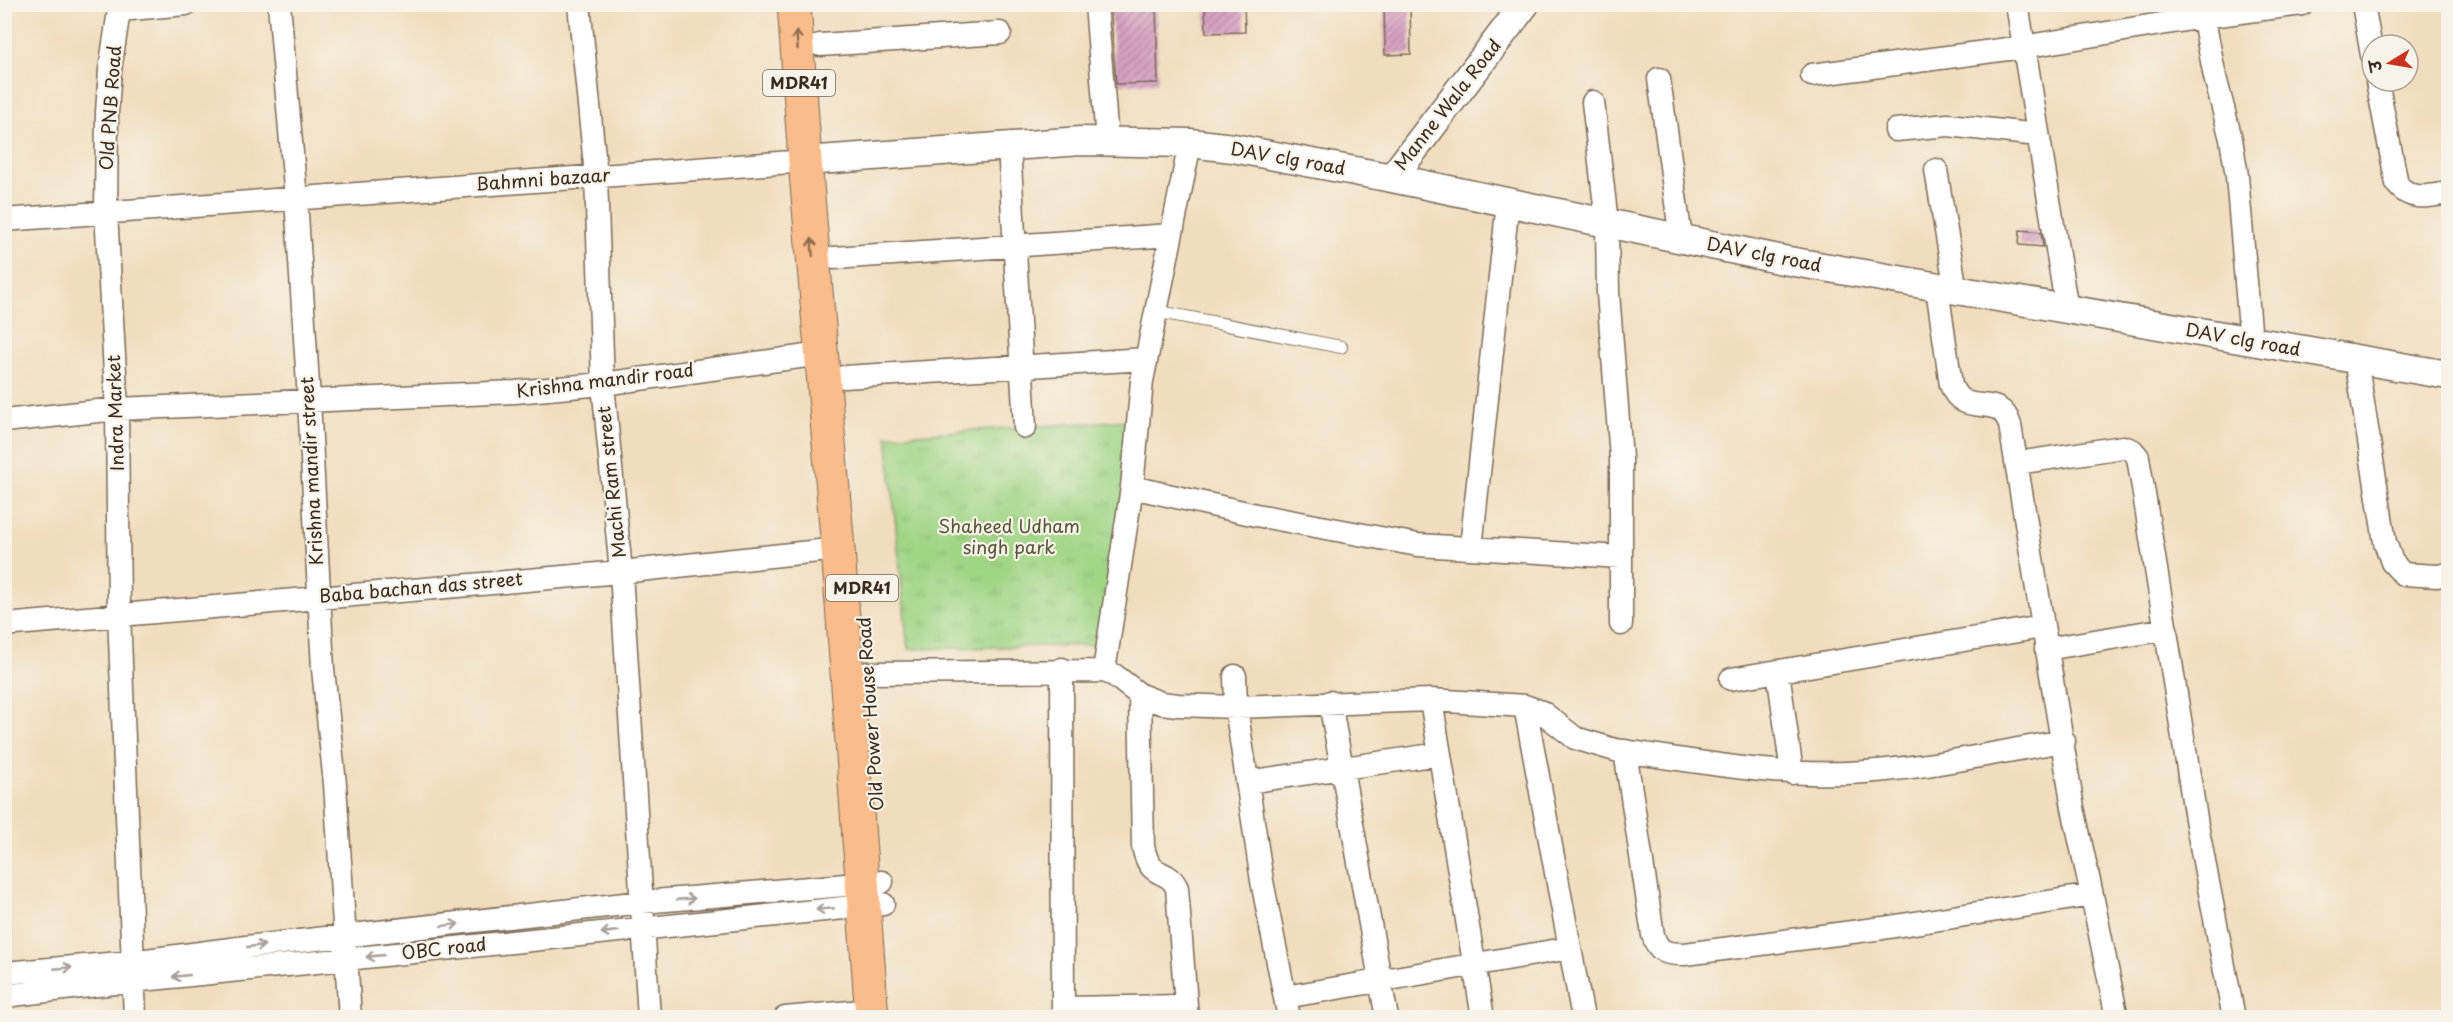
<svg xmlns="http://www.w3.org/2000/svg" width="2453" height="1022" font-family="'Playpen Sans','Playpen Sans Deva',sans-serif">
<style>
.park{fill:url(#park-tufts);stroke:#6e8052;stroke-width:1.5}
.building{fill:url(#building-hatch)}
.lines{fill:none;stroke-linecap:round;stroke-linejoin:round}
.service-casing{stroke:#7b6956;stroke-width:14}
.minor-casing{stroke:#7b6956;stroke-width:25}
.tertiary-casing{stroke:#7b6956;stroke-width:31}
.trunk-casing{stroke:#7b6956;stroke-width:35}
.service{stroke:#fff;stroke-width:12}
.minor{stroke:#fff;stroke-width:22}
.tertiary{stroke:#fff;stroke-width:28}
.trunk{stroke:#f9bc8a;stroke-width:33}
.oneway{stroke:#906c4f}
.oneway2{stroke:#a79f9a}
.labels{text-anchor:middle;stroke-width:4.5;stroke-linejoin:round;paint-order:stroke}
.shield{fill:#f7f3e8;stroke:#73665b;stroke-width:1.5}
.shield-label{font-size:16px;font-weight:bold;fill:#3b2a1e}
.street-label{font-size:18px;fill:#3b2a1e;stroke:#f7f3e8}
.park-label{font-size:18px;fill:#545538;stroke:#f7f3e8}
</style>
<defs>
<pattern id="park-tufts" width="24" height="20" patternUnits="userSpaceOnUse" patternTransform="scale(1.5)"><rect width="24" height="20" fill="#a0d586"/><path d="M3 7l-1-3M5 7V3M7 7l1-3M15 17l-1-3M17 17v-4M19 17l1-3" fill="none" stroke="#8bb773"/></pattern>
<pattern id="building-hatch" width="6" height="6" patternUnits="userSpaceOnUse" patternTransform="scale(1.5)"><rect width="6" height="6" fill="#d6a2c2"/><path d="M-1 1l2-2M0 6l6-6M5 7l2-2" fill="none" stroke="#af849d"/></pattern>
</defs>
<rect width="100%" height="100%" fill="#f7f3e8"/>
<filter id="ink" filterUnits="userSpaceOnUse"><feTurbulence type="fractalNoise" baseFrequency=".0167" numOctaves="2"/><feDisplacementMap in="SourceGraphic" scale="12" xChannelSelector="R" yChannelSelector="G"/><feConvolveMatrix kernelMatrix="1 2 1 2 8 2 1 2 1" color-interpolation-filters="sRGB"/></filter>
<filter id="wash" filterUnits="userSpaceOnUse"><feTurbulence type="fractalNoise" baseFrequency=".008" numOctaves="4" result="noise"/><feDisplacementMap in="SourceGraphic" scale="24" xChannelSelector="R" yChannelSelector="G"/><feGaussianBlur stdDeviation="1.35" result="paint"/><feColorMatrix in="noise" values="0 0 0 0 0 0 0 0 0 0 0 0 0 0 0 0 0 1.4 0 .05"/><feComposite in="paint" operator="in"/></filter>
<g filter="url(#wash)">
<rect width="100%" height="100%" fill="#f1ddbd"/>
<path class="park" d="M1146,419l-47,226 -191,4 -21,-213z"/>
<g id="blocks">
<path class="building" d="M1110,4h46l2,79 -42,1z
M1205,4h39l1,28 -39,1z
M1384,4h26l1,50 -26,1z
M2020,230l21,2 2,15 -24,-2z"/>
</g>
</g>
<g filter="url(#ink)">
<use href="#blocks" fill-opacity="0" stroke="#7b6956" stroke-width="1.5"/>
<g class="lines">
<g class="service-casing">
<path id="service" d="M1155,311l186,36"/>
</g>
<g class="minor-casing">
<path id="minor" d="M120,4l-10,66 -3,42 -1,100 11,197 2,204 16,405
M279,4l17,195 13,201 14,269 12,115 15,234
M579,4l17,172 7,208 18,188 28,446
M1096,4l11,136
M2017,4l50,306
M2201,4l14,73 16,62 6,37 14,165
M2363,4l9,51
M120,10l66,-6
M820,45l180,-12
M1812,75l211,-28 180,-30 99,-13
M1659,79l22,160
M2377,81l20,103c14,18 32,12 51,9
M1593,102l14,121 1,70 13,165v166
M1896,130l52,-5 90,10
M1009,146l16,281
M1936,170l20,121
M4,220l801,-59
M834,258l337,-23
M1937,288l14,97c13,36 48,4 59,40l63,383 19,87
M2356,359l29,183 7,20 11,12 34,2 11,-2
M844,377l302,-18
M4,421l113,-12 398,-17 88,-8 218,-30
M2017,463l106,-16 9,3 6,7 59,368 37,193
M1132,487l124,28 162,30 203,12
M1471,548l37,-346
M4,625l617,-53 217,-23
M2046,649l120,-20
M1062,669l1,349
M1104,671l28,-184 10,-106 48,-238
M1778,671l14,102
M868,673l236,-2 10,4 26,20 21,8 17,2 58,2 195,-7 94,6 17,6 33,26 40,12c76,10 154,26 232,23 72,-3 145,-20 217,-32
M1235,676l1,31 26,174 27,137
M1731,679l311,-52
M1140,695l3,151c7,36 24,20 34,42l10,130
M1431,700l52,318
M1330,702l57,316
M1525,706l58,312
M1625,751l28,184c5,18 14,19 32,19l198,-26 209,-33 25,123
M1247,782l193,-28
M4,973l127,-11 115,-15 396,-45 240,-20
M4,996l128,-15 751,-77
M1285,997l285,-49
M1063,1008l123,-2
M785,1018l87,-8"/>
</g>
<g class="tertiary-casing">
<path id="tertiary" d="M805,161l276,-20 109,2 43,5 159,30 391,82 665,115
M1392,178l133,-174"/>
</g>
<g class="trunk-casing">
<path id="trunk" d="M794,4l11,157 33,388 34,469"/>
</g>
<use href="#service" class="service"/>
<use href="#minor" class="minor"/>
<use href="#tertiary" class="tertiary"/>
<use href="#trunk" class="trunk"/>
</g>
<defs><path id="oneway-shaft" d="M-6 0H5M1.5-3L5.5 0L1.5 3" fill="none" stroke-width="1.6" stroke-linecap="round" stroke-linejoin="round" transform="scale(1.5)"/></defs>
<g class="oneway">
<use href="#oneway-shaft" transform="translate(797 40) rotate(-94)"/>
<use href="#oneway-shaft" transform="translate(812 247) rotate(-95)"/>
</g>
<g class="oneway2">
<use href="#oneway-shaft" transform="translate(686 899) rotate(-5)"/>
<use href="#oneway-shaft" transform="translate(825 909) rotate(175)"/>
<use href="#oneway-shaft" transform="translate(450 925) rotate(-7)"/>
<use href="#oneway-shaft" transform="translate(610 932) rotate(174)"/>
<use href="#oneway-shaft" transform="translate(256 946) rotate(-6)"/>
<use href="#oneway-shaft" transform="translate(375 956) rotate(174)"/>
<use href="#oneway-shaft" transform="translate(63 968) rotate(-5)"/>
<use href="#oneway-shaft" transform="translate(181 976) rotate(174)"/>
</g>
</g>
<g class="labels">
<g class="shield">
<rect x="763" y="70" width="72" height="26" rx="4.5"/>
<rect x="826" y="575" width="72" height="26" rx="4.5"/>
</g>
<g class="shield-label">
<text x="799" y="89">MDR41</text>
<text x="862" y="594">MDR41</text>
</g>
<g class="street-label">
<text transform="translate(1448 105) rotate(-52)" y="6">Manne Wala Road</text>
<text transform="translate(111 108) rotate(-86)" y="6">Old PNB Road</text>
<text transform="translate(1288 159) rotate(10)" y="6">DAV clg road</text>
<text transform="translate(543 180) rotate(-4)" y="6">Bahmni bazaar</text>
<text transform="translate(1764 255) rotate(11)" y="6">DAV clg road</text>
<text transform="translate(2243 340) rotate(10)" y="6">DAV clg road</text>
<text transform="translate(605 381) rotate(-7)" y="6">Krishna mandir road</text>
<text transform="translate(116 413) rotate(-92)" y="6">Indra Market</text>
<text transform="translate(312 471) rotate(-93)" y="6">Krishna mandir street</text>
<text transform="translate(612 482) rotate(-96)" y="6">Machi Ram street</text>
<text transform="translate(421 588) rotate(-5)" y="6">Baba bachan das street</text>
<text transform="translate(871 714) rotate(-94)" y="6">Old Power House Road</text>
<text transform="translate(444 949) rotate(-6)" y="6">OBC road</text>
</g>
<g class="park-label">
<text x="1009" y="533">Shaheed Udham<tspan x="1009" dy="21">singh park</tspan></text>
</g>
</g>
<rect width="2453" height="1022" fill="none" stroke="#f7f3e8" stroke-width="24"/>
<g transform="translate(2390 63) rotate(259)"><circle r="28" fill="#f7f3e8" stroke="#aca397" stroke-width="1.5"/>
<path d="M0-4.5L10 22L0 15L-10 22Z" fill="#c8321e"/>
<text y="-9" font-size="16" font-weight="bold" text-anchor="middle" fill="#3b2a1e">उ</text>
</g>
</svg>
